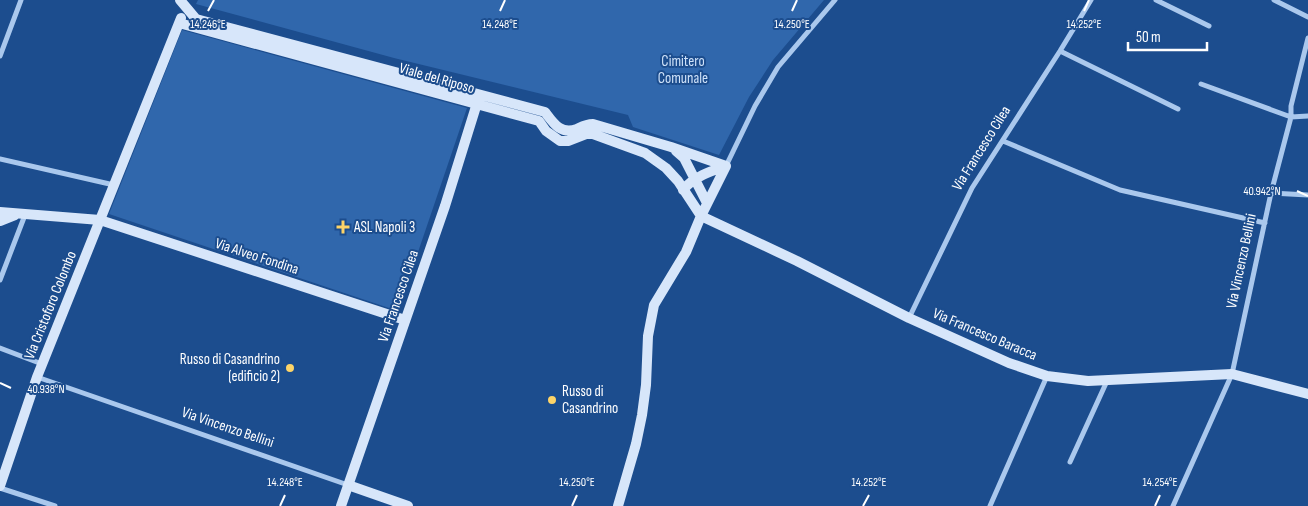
<svg xmlns="http://www.w3.org/2000/svg" width="1308" height="506" font-family="'Sofia Sans Condensed',sans-serif">
<style>
.green{fill:#3067ac}
.lines{fill:none;stroke-linecap:round;stroke-linejoin:round}
.street{stroke:#aac8ed;stroke-width:5}
.secondary{stroke:#d7e6fa;stroke-width:10}
.ticks{fill:none;stroke:#fff;stroke-width:2}
.poi-dot{fill:#fdd468;stroke:#1c4d8e;stroke-width:2}
.labels{text-anchor:middle;stroke-width:4;stroke-linejoin:round;paint-order:stroke}
.park-label{font-size:15px;fill:#d0e3fa;stroke:#1c4d8e}
.street-label{font-size:15px;fill:#fff;stroke:#1c4d8e}
.poi-label{font-size:15px;fill:#fff;stroke:#1c4d8e;text-anchor:start}
.ticks-label{font-size:12px;text-anchor:middle;fill:#fff;stroke:#1c4d8e;stroke-width:4;stroke-linejoin:round;paint-order:stroke}
</style>
<rect width="100%" height="100%" fill="#1c4d8e"/>
<path class="green" d="M198,0h626l-51,60 -24,37 -30,58 -86,-28 -5,-12 -234,-57 -198,-54z
M182,30l285,78 -69,203 -289,-97z"/>
<g class="lines">
<path class="street" d="M1156,0l53,26
M1274,0l34,17
M1060,51l118,58
M0,56l21,-56
M1201,84l90,33 17,-1
M1003,141l117,49 145,33
M0,159l114,26
M726,166l29,-60 23,-39 57,-67
M1271,193l37,2
M0,280l25,-65
M909,318l63,-130 88,-137 31,-51
M0,348l42,16
M37,377l311,108
M1070,462l37,-81
M0,488l55,18
M990,506l57,-130
M1173,506l59,-132 39,-181 20,-76v-11l17,-68"/>
<path class="secondary" d="M180,0l16,19 349,93c9,12 16,23 32,17 6,-3 9,-5 16,-5l78,23 55,19
M179,23l360,98 7,10 14,10h8l18,-7h7l52,19 21,15 12,13 23,35 96,45 112,57 100,45 38,13 41,5 144,-7 76,20
M676,151l8,7 23,45
M683,190c10,-13 28,-19 43,-24
M0,212l100,8 305,100
M0,221l15,-6
M348,485l60,21
M0,486l37,-109 144,-359
M341,506l104,-300 33,-106
M618,506l18,-62 6,-29 4,-30 2,-49 6,-31 32,-53 15,-36 25,-50"/>
</g>
<path class="ticks" d="M208,11l6,-11M500,11l5,-11M792,11l5,-11M1084,11l5,-11M1297,191l11,5M0,383l11,5M280,506l5,-11M572,506l5,-11M863,506l6,-11M1155,506l5,-11"/>
<g class="poi-dot">
<path d="M340.5 219.5h5v5h5v5h-5v5h-5v-5h-5v-5h5z"/>
<circle cx="290" cy="368" r="5"/>
<circle cx="552" cy="400" r="5"/>
</g>
<g class="labels">
<g class="park-label">
<text x="683" y="66">Cimitero<tspan x="683" dy="17">Comunale</tspan></text>
</g>
<g class="street-label">
<text transform="translate(437 78) rotate(16)" y="5">Viale del Riposo</text>
<text transform="translate(981 148) rotate(-58)" y="5">Via Francesco Cilea</text>
<text transform="translate(257 256) rotate(18)" y="5">Via Alveo Fondina</text>
<text transform="translate(1241 261) rotate(-78)" y="5">Via Vincenzo Bellini</text>
<text transform="translate(398 296) rotate(-71)" y="5">Via Francesco Cilea</text>
<text transform="translate(50 305) rotate(-68)" y="5">Via Cristoforo Colombo</text>
<text transform="translate(985 334) rotate(23)" y="5">Via Francesco Baracca</text>
<text transform="translate(228 427) rotate(19)" y="5">Via Vincenzo Bellini</text>
</g>
<g class="poi-label">
<text x="354" y="232">ASL Napoli 3</text>
<text x="280" y="364" text-anchor="end">Russo di Casandrino<tspan x="280" dy="17">(edificio 2)</tspan></text>
<text x="562" y="396">Russo di<tspan x="562" dy="17">Casandrino</tspan></text>
</g>
</g>
<g class="ticks-label">
<text x="208" y="28">14.246°E</text>
<text x="500" y="28">14.248°E</text>
<text x="792" y="28">14.250°E</text>
<text x="1084" y="28">14.252°E</text>
<text x="1262" y="195">40.942°N</text>
<text x="46" y="393">40.938°N</text>
<text x="285" y="486">14.248°E</text>
<text x="577" y="486">14.250°E</text>
<text x="869" y="486">14.252°E</text>
<text x="1160" y="486">14.254°E</text>
</g>
<path d="M1128 42v8h79v-8" fill="none" stroke="#ffffff" stroke-width="2.5"/>
<text x="1136" y="42" font-size="15" fill="#ffffff" stroke="#1c4d8e" stroke-width="4" paint-order="stroke">50 m</text>
</svg>
